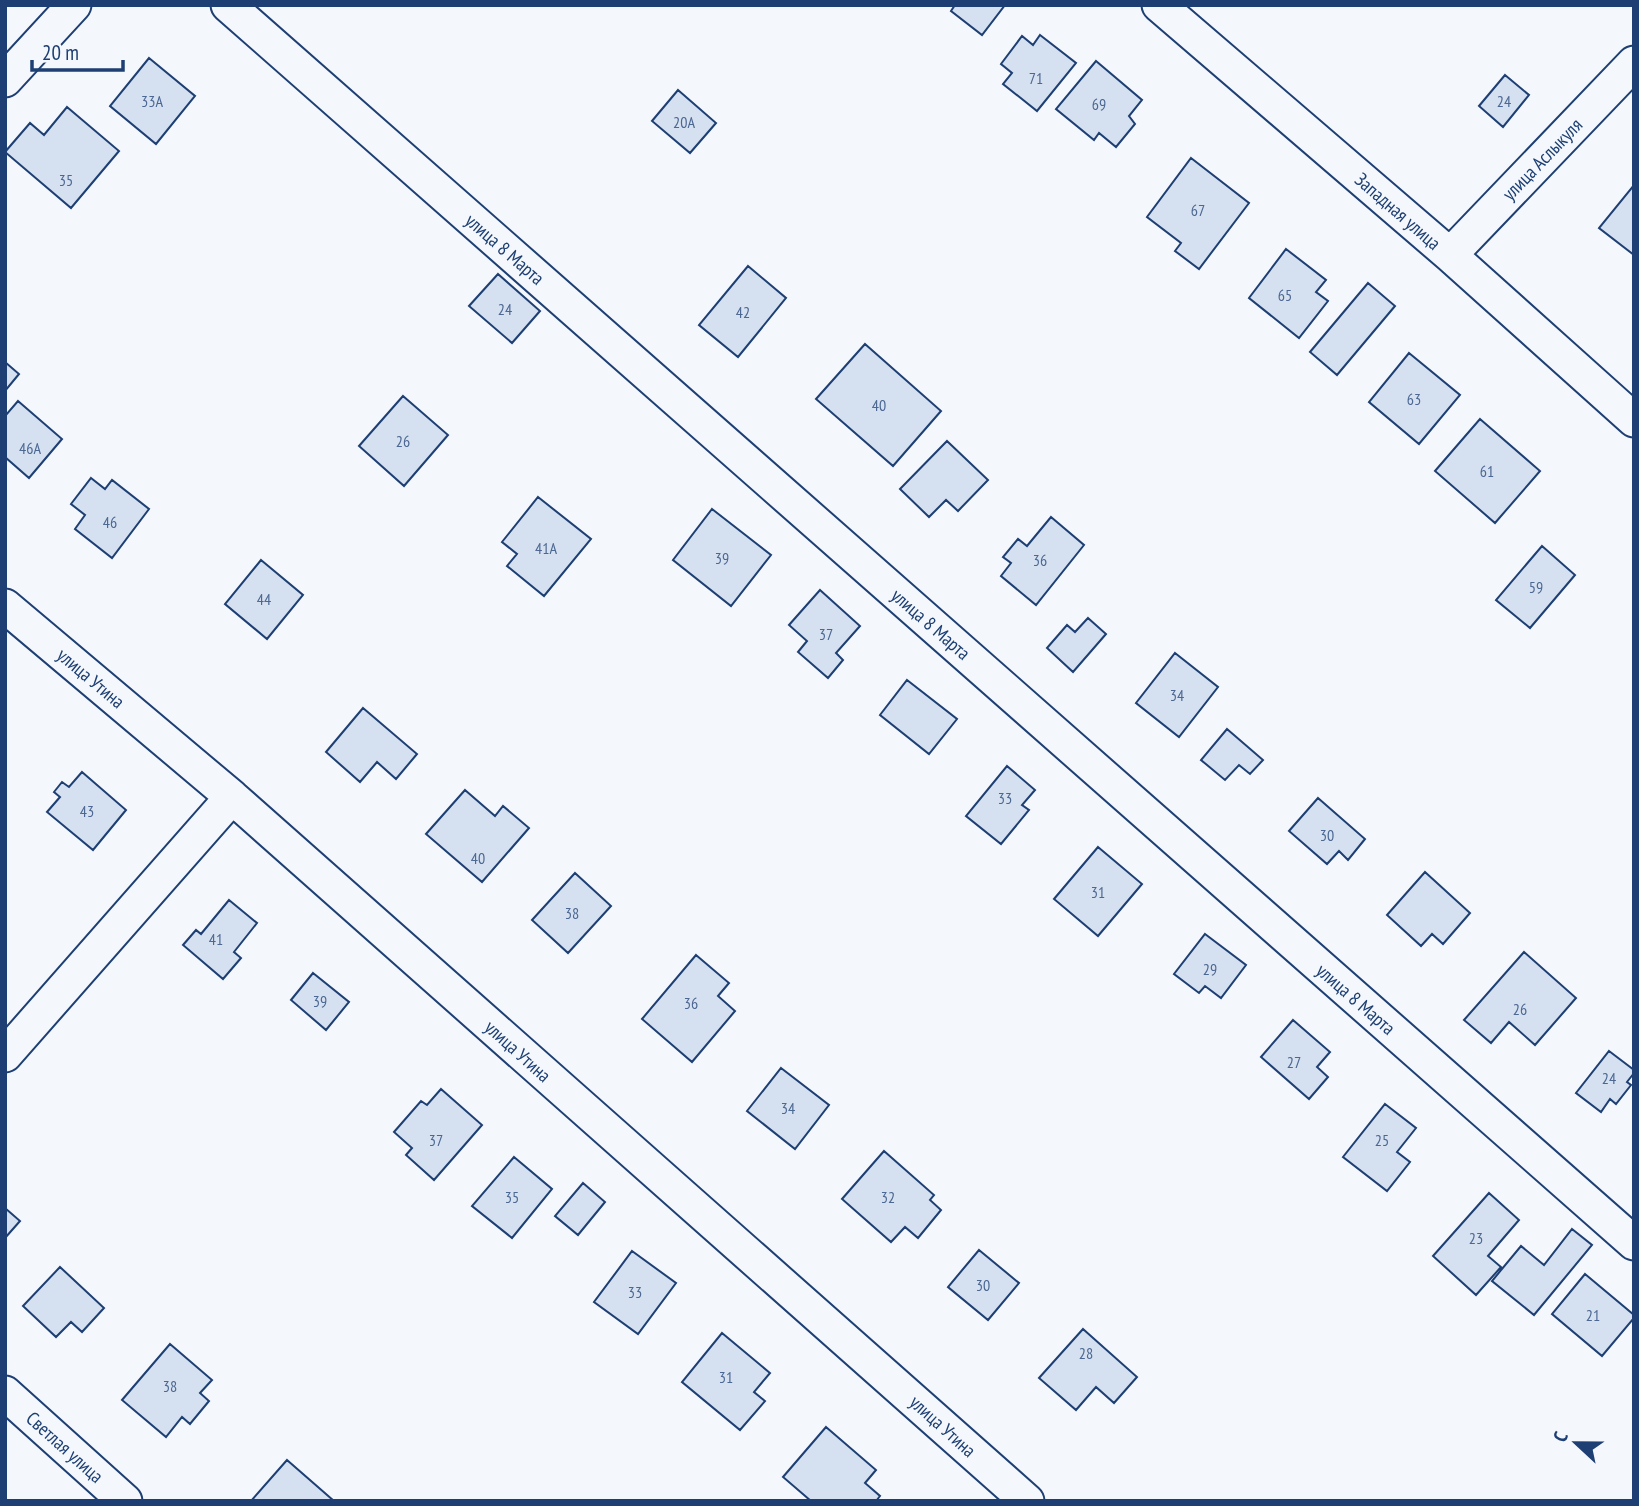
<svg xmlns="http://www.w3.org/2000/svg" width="1639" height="1506" font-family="'PT Sans Narrow',sans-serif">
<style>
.building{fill:#d5e0f0;stroke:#1d3f73;stroke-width:2}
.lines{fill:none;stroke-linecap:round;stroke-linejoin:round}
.minor-casing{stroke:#1d3f73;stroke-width:37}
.minor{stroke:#f4f7fb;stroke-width:33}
.labels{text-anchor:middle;stroke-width:5;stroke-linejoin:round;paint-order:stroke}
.number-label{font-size:16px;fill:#4b6792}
.street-label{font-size:19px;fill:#1d3f73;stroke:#f4f7fb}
</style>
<rect width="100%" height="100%" fill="#f4f7fb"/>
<path class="building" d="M955,5h50l-23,30 -31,-24z
M1040,35l36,28 -39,48 -34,-27 9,-11 -11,-9 21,-28 11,9z
M149,58l46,38 -39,48 -46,-38z
M1096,61l46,39 -13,16 6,8 -19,23 -17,-14 -5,7 -38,-31z
M1505,75l24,20 -26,32 -24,-21z
M678,90l38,33 -26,30 -38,-32z
M67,107l52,44 -48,57 -66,-56 25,-29 14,12z
M1191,158l58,45 -50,66 -24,-18 6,-8 -34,-26z
M1634,185v70l-35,-27z
M1286,249l40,31 -10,12 12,9 -29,37 -50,-40z
M748,266l38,32 -48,59 -39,-32z
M498,274l42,37 -28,32 -43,-37z
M1368,283l27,23 -58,69 -27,-23z
M865,344l76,67 -48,55 -77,-67z
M1409,353l51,42 -41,49 -50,-42z
M5,362l14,12 -14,17z
M403,396l45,39 -44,51 -45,-40z
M18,401l44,38 -33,39 -24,-21v-41z
M1480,419l60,52 -45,52 -60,-52z
M947,441l41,39 -30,31 -12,-11 -17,17 -29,-28z
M91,478l14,11 7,-9 37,29 -37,49 -37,-29 10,-14 -14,-11z
M538,497l53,42 -47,57 -37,-30 10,-12 -15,-12z
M712,509l59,46 -40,51 -58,-46z
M1051,517l33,28 -48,60 -35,-29 10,-13 -8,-6 15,-18 9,7z
M1542,546l33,29 -45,53 -34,-28z
M261,560l42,35 -36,44 -42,-35z
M820,590l40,36 -24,27 7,7 -15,18 -30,-26 9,-11 -18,-16z
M1088,618l18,16 -33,38 -26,-24 20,-23 8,7z
M1175,653l43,34 -39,50 -43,-34z
M907,680l50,39 -28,35 -49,-39z
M363,708l54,46 -21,25 -19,-17 -17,20 -34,-30z
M1227,729l36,31 -13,14 -11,-9 -14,15 -24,-20z
M1007,766l28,24 -13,15 7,5 -28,34 -35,-28z
M82,772l44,38 -33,40 -46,-38 13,-15 -6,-5 8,-10 7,5z
M465,790l30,26 8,-10 26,22 -47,54 -56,-48z
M1318,798l47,41 -17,21 -9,-9 -12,13 -38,-33z
M1098,847l44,37 -44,52 -44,-37z
M1425,872l45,41 -27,31 -11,-10 -11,12 -34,-31z
M575,873l36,33 -43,47 -36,-33z
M229,900l28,23 -23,29 7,6 -18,21 -40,-34 13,-15 5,4z
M1205,934l41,31 -25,33 -16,-12 -6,7 -25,-19z
M1524,952l52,46 -41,47 -26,-23 -18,21 -27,-23z
M696,955l33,28 -11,13 17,15 -43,51 -50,-43z
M313,973l36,29 -23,28 -35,-30z
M1293,1020l37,32 -13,15 11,10 -19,22 -48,-42z
M1609,1051l25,19v3l-7,9 4,3 -15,19 -6,-5 -9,13 -25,-19z
M781,1068l48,37 -34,44 -48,-38z
M441,1089l41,36 -48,55 -28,-25 6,-7 -18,-16 27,-31 6,4z
M1385,1104l31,24 -19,24 13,10 -23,29 -44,-34z
M884,1151l50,44 -4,5 11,10 -23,28 -13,-11 -14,15 -49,-43z
M514,1157l38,32 -40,49 -40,-32z
M583,1183l22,19 -27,33 -23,-19z
M1489,1193l30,27 -31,36 13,11 -25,28 -43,-39z
M5,1208l15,13 -15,17z
M1572,1229l20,16 -58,70 -42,-34 29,-35 23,19z
M979,1250l40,33 -31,37 -40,-33z
M632,1251l44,32 -38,51 -44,-32z
M60,1267l44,41 -22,24 -11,-10 -15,15 -33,-31z
M1585,1274l49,41v3l-32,38 -50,-42z
M1083,1329l54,48 -23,26 -18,-16 -20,23 -37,-32z
M722,1333l48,40 -16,19 11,9 -25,29 -58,-48z
M170,1344l42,36 -12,13 9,8 -19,23 -8,-7 -16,20 -44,-37z
M826,1427l50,43 -11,13 15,13 -4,5h-65l-28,-24z
M287,1460l47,41h-83z"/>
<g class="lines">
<g class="minor-casing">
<path id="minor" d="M228,5l1406,1238
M1159,5l291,250 184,165
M5,80l69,-75
M1450,255l184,-192
M5,606l227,191 795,704
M5,1055l227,-258
M5,1393l120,108"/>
</g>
<use href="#minor" class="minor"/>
</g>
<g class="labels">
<g class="number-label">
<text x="1036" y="84">71</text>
<text x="152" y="107">33А</text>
<text x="1504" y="107">24</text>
<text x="1099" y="110">69</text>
<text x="684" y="128">20А</text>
<text x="66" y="186">35</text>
<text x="1198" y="216">67</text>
<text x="1285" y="301">65</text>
<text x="505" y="315">24</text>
<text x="743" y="318">42</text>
<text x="1414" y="405">63</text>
<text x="879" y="411">40</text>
<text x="403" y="447">26</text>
<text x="30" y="454">46А</text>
<text x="1487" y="477">61</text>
<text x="110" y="528">46</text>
<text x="546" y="554">41А</text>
<text x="722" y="564">39</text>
<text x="1040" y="566">36</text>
<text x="1536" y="593">59</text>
<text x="264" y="605">44</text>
<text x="826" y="640">37</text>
<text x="1177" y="701">34</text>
<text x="1005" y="804">33</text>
<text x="87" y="817">43</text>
<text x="1327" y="841">30</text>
<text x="478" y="864">40</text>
<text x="1098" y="898">31</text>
<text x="572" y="919">38</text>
<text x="216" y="945">41</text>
<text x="1210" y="975">29</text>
<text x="320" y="1007">39</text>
<text x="691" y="1009">36</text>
<text x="1520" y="1015">26</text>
<text x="1294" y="1068">27</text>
<text x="1609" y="1084">24</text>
<text x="788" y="1114">34</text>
<text x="436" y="1146">37</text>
<text x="1382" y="1146">25</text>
<text x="512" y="1203">35</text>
<text x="888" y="1203">32</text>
<text x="1476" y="1244">23</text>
<text x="983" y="1291">30</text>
<text x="635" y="1298">33</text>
<text x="1593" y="1321">21</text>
<text x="1086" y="1359">28</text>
<text x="726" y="1383">31</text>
<text x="170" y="1392">38</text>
</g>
<g class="street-label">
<text transform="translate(1542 159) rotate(-46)" y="7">улица Аслыкуля</text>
<text transform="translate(1398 211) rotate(41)" y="7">Западная улица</text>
<text transform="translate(505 249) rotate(41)" y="7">улица 8 Марта</text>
<text transform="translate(931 624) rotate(41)" y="7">улица 8 Марта</text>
<text transform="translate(91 678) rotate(40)" y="7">улица Утина</text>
<text transform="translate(1356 999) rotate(41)" y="7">улица 8 Марта</text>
<text transform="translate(518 1051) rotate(42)" y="7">улица Утина</text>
<text transform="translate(943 1426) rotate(42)" y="7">улица Утина</text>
<text transform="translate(65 1447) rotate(42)" y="7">Светлая улица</text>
</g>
</g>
<rect width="1639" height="1506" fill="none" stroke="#1d3f73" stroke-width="14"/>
<g transform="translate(1576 1443) rotate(292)" stroke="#f4f7fb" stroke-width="5" paint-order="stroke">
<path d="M0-5L12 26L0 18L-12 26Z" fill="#1d3f73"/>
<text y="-10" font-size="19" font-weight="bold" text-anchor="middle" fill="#1d3f73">С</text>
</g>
<path d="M32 60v10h91v-10" fill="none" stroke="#1d3f73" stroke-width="3.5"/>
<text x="42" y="60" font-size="21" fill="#1d3f73" stroke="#f4f7fb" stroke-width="5" paint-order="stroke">20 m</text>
</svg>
